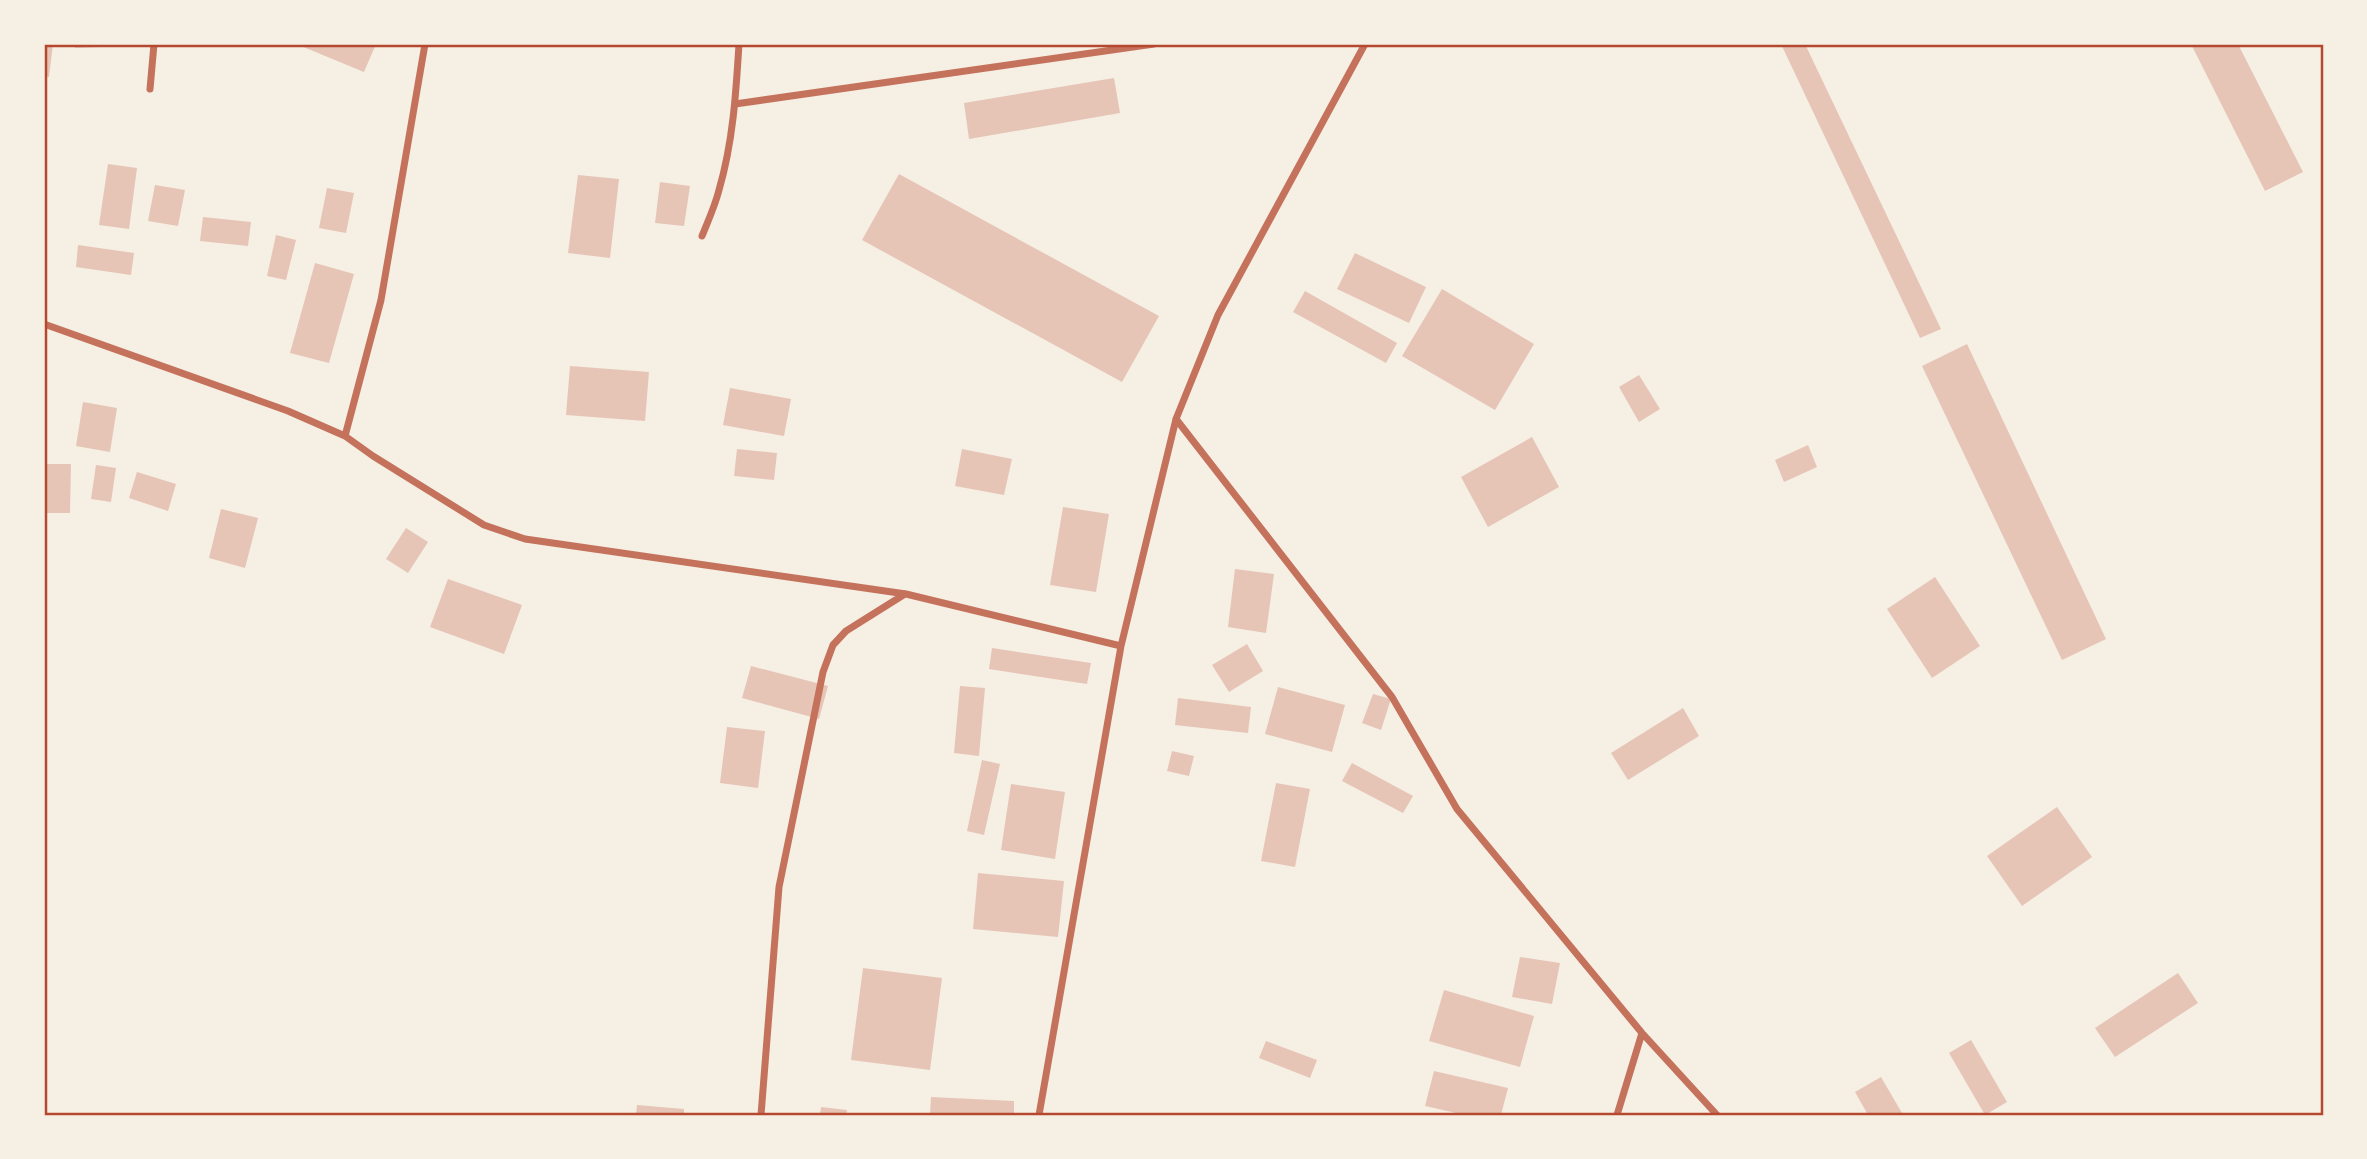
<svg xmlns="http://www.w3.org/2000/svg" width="2367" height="1159" font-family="Raleway,sans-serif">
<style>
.building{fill:#e6c5b7}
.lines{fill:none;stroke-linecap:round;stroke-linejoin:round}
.minor{stroke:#c5725c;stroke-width:7}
.neatline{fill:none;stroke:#b5482f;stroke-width:2.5}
</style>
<rect width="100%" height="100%" fill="#f6efe4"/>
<path class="building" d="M44,44h9l-4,33 -5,-1z
M75,44h51v2l-51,2z
M302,44h74l-12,28 -63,-26z
M1781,44h24l136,285 -21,9z
M2191,44h47l65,128 -38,19z
M1114,78l6,35 -151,26 -5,-36z
M108,164l29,4 -8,61 -30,-4z
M899,174l260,142 -37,66 -260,-142z
M578,175l41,4 -9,79 -42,-5z
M660,182l30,4 -6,40 -29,-3z
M155,185l30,5 -7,36 -30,-5z
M327,188l27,5 -8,40 -27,-5z
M203,217l48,5 -3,24 -48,-5z
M276,235l20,5 -10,40 -19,-4z
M78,245l56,8 -3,22 -55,-8z
M1355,253l71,34 -17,36 -72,-34z
M315,263l39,11 -25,89 -39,-10z
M1442,289l92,55 -39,66 -93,-54z
M1305,291l92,52 -11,20 -93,-51z
M1967,344l139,295 -44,21 -140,-294z
M570,366l79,6 -4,49 -79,-6z
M1639,375l21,34 -21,13 -20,-35z
M730,388l61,11 -7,37 -61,-11z
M83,402l34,6 -7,44 -34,-6z
M1532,437l27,50 -71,40 -27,-50z
M1808,445l9,22 -33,15 -9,-22z
M737,449l40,4 -3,27 -40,-4z
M962,449l50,10 -8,36 -49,-9z
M44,464h27l-1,49h-26z
M96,465l20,3 -5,34 -20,-3z
M137,472l39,12 -8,27 -39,-13z
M1063,507l46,7 -13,78 -46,-7z
M221,509l37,9 -13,50 -36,-10z
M406,528l22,14 -20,31 -22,-14z
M1235,569l39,5 -8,59 -38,-6z
M1935,577l45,69 -48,32 -45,-69z
M448,579l74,26 -18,49 -74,-27z
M1247,644l16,27 -34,21 -17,-27z
M992,648l99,15 -4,21 -98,-15z
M751,666l77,20 -9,33 -77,-21z
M960,686l25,2 -6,68 -25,-3z
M1278,687l67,18 -13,47 -67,-18z
M1373,694l18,5 -10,31 -19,-7z
M1178,698l73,9 -3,26 -73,-8z
M1683,708l16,28 -71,44 -17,-27z
M727,727l38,4 -7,57 -38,-5z
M1172,751l22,5 -5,20 -22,-5z
M982,760l18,4 -16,71 -17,-4z
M1352,763l61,33 -10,17 -61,-32z
M1276,783l34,6 -15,78 -34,-6z
M1011,784l54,8 -10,67 -54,-9z
M2057,807l35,50 -70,49 -35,-50z
M978,873l86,8 -6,56 -85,-8z
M1520,957l40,6 -8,41 -40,-7z
M863,968l79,10 -12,92 -79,-10z
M2178,973l20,30 -83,54 -20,-29z
M1444,990l90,26 -14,51 -91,-26z
M1971,1040l36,62 -22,13 -36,-62z
M1266,1041l51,19 -7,18 -51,-20z
M1434,1071l74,17 -7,27h-45v-2l-31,-7z
M1881,1077l21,36 -4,2h-30l-13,-23z
M931,1097l83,4v14h-84z
M637,1105l47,4v6h-48z
M821,1107l26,3 -1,5h-26z"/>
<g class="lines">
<path class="minor" d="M150,89l4,-45
M735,104l419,-60
M702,236c6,-15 13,-30 17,-46 14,-48 17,-97 20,-146
M44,324l244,87 57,25 28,20 111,69 41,14 381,55 215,52
M1176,419l216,278 65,112 185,224 75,82
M345,436l36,-136 44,-256
M761,1115l18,-228 44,-215 10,-27 13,-14 59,-37
M1039,1115l82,-469 55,-227 42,-104 147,-271
M1617,1115l25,-82"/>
</g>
<rect width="2367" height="1159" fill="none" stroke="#f6efe4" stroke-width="91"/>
<rect x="46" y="46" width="2276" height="1068" class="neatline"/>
</svg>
